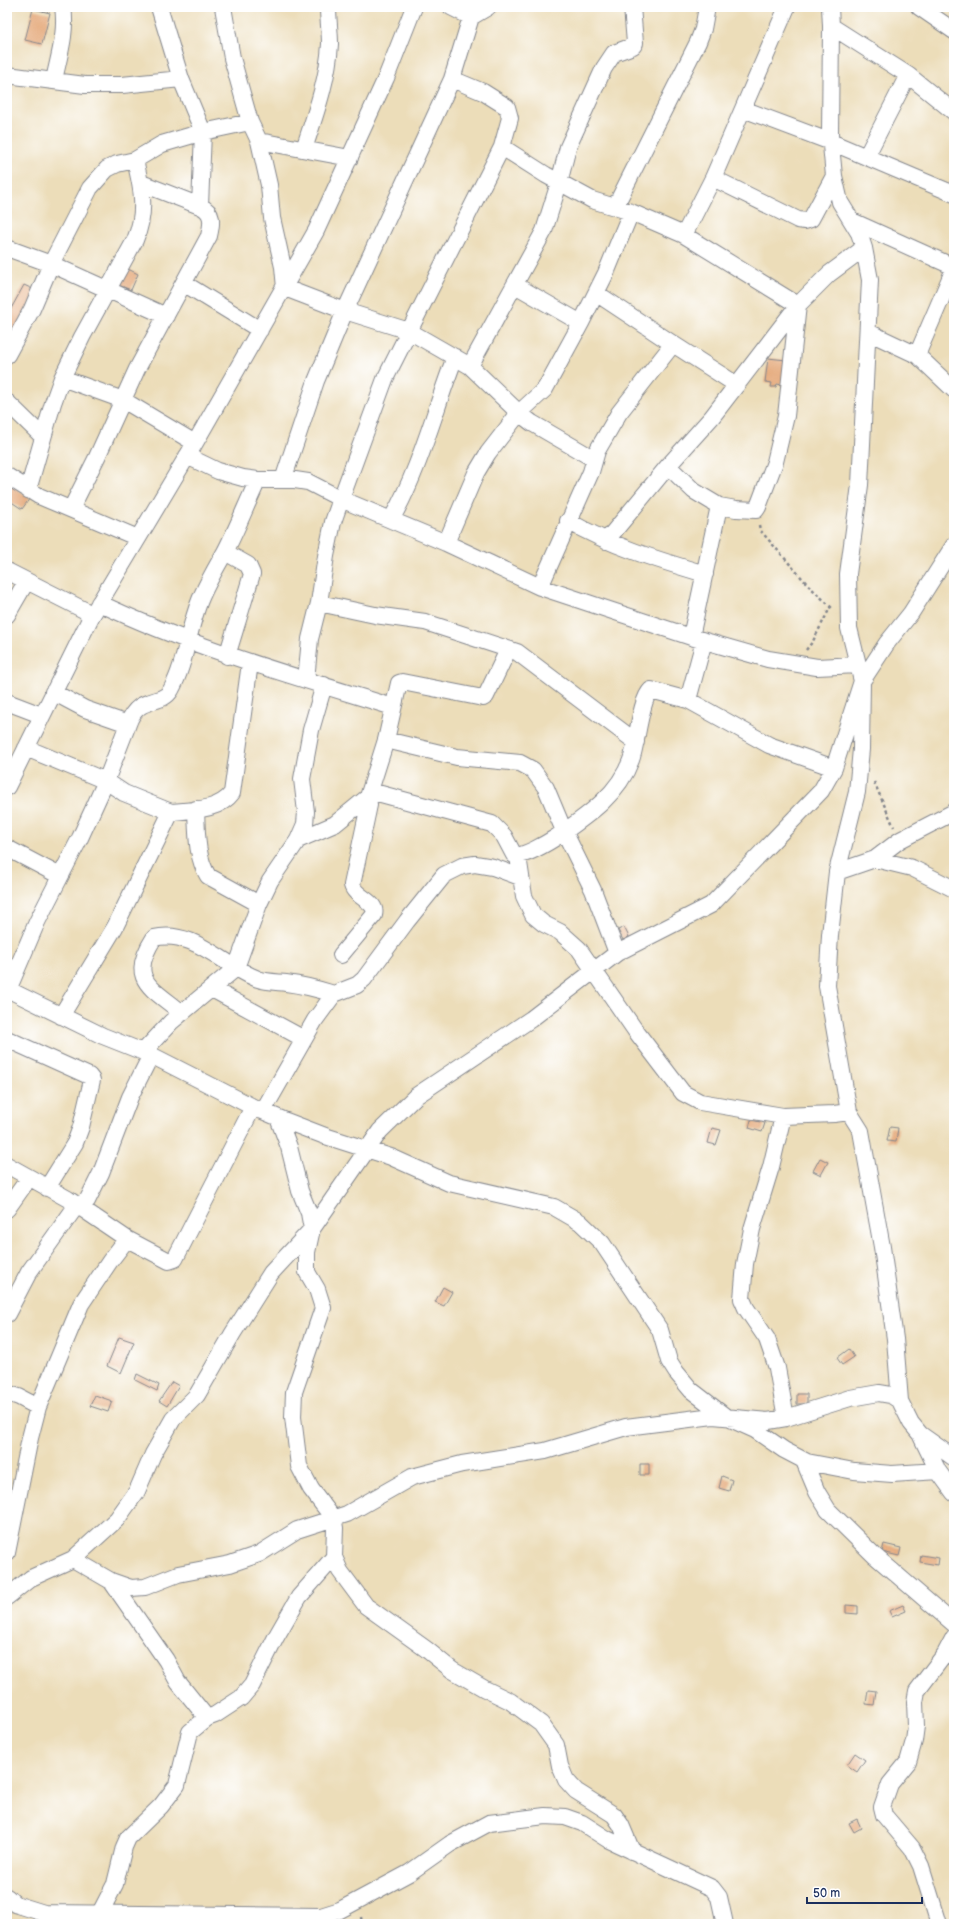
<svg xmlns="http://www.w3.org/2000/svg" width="961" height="1931" font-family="'Balsamiq Sans',sans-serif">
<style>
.building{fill:#e6ae82}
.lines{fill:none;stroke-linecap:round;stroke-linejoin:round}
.minor-casing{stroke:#84868c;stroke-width:18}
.path{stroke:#84868c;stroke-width:2.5;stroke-dasharray:3 3;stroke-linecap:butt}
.minor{stroke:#fff;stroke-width:16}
</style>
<rect width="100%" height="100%" fill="#fff"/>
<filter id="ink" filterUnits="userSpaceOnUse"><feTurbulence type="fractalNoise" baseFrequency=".025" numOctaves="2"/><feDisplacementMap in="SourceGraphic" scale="8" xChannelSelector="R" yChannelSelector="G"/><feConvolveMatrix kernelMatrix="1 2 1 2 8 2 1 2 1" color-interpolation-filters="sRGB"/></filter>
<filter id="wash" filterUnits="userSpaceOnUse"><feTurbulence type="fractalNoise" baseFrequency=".012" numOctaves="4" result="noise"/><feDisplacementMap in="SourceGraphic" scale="16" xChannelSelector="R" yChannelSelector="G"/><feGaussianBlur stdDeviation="0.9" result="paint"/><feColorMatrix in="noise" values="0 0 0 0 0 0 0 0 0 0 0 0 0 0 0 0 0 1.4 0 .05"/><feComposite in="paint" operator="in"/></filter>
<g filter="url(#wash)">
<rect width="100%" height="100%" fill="#ecddb9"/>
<g id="blocks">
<path class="building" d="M33,9l17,4 -8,31 -17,-4z
M124,267l14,7 -7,16 -15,-6z
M24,285l13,6 -30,56v-31z
M768,358l18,2 -4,25 -5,-1 -1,3h-5l1,-4 -7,-1z
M7,482l23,16 -8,11 -15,-10z
M624,927l5,10 -6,3 -5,-10z
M751,1120l14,3 -3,9 -13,-4z
M890,1127l8,1 -2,14 -9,-1z
M712,1128l9,2 -5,15 -8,-2z
M820,1158l8,4 -7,13 -8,-4z
M443,1287l9,5 -8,14 -9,-4z
M119,1337l15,5 -13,31 -14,-7z
M849,1349l5,8 -12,8 -5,-7z
M137,1374l22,11 -2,6 -22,-11z
M172,1382l7,4 -12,20 -8,-5z
M797,1394h10v10h-10z
M95,1395l17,6 -4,11 -18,-6z
M640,1464h9v11h-9z
M722,1476l10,4 -3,11 -10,-3z
M884,1544l17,4 -2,8 -17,-4z
M921,1555l18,3 -1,7 -18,-3z
M846,1605l12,1v8l-12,-1z
M903,1605l3,6 -14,6 -3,-6z
M868,1690l8,1 -2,14 -8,-1z
M855,1753l10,7 -8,12 -10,-7z
M857,1819l4,9 -7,4 -5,-9z"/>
</g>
</g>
<g filter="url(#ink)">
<use href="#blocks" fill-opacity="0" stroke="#84868c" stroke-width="1"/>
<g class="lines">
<g class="minor-casing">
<path id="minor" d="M159,7l22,72
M223,7l9,51 18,64 9,19 10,44 3,33 11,49 2,21 60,23 64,20 61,35 49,47 13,10 62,36
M830,7l1,19 -1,109 4,41 6,26 19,31 5,15 6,32 -10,205 -12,89 1,54 13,53 -1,68 -4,43 -20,80 -7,63 -3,51 22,126 12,19 21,116 13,92 5,62
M919,7l35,24
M471,17l17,-10
M831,26l77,49 46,37
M7,75l78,10h37l59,-6 22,53 -3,74c14,6 12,17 9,30l-72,133 -40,88 -26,52
M452,79l31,13 24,15 3,11 -8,29 44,28 46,25 39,12 53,23 114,70 -12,111 -11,46 -17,45 -2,3 -20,-1 -17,-3
M54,80c5,-24 13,-48 9,-73
M743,109l88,33 123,52
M259,141l91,17
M304,149c11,-34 24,-69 26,-105 0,-12 -2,-25 -2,-37
M866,157l42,-82
M713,178l85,42 7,1 6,-2 23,-43
M141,183l59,23
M615,207l83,-165 5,-13 4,-22
M852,221l102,46
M684,235l29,-57 74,-171
M7,248l44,16 115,52
M185,284l75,46
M596,293l77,51
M581,323l25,-50 25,-61
M868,332l49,23 37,35
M7,355l25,-46 19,-45 39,-76 17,-19 10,-5 18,-4 27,-16 41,-12 47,-10
M917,355l37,-86
M470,366l74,-135 15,-48 9,-36 36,-79 10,-15 19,-7 2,-3 -3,-36
M62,378l61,22 72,43
M7,402l36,35
M187,456l31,15 25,7 15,2h37l13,2 33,17 105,44 94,44 151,50 77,22 49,8 41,-2
M668,466l26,25 25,15 -28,131
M7,476l32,20 99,42
M283,480l33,-99 29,-70 107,-232 19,-62 -20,-10
M28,490l25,-87 9,-25 20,-41 53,-97c12,-29 7,-51 0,-80
M391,520c29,-51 43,-108 64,-163
M568,521c43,25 90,39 137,53
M606,541l62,-75 44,-49 86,-112 31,-31 35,-26
M446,543l30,-70 12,-20 31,-40 26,-24 36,-66 -66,-38
M225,552l23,13 4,9 -25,82
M7,571l77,39 7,7
M540,587l51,-115 6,-21 22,-38 54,-69 64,41
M99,603c95,45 194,73 294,104
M319,603l56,12 50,7 92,30 119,90
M7,615l19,-33
M306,680l4,-41 9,-36 7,-47 7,-34 8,-23 44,-120 117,-232
M688,700l16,-59
M7,702l34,13
M128,724c10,-30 33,-17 43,-34 15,-27 17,-61 29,-90 7,-17 16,-32 25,-48 12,-23 22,-49 33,-72
M386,740l71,17 63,6 13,7 13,18 18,43 29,59 24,63
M26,748l80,33 18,12 47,19 -56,115 -54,89
M7,787l84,-170 104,-174 121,-212 70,-153 28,-71
M370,791l122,33 12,12 10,19c8,3 33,-12 41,-17 30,-21 63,-42 76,-78 6,-15 9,-60 20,-70l37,10 81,45 65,23
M196,809c1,22 0,48 12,67l51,28
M171,812c20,-2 48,-1 61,-19l18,-130
M298,840l37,-16 33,-27 18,-57 13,-57 3,-1 81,16 3,-2 22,-46
M7,848l53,28
M518,856l6,40 9,19 11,9 16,8 19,17 56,81 48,63 17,9 83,14
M875,859l25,-19 54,-28
M837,872l38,-13 37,9 42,21
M341,955l33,-40c4,-14 -19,-17 -22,-30l17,-80 -1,-8
M7,989l96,47 48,19 102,52 33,14 39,15 66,21 58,26 105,24 26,15 22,21 58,87 9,31 7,11 15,18 35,27 29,13 29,20 23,12 47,9 38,3 46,-3
M212,989l92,50
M8,990l29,-68 43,-84 26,-57 22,-57 -43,-15 -32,-17
M334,994l23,-9 7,-6 43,-58 37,-46 18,-9 13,-2 18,3 27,10
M182,1013c-31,-26 -55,-33 -28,-75 39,-10 71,29 104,41 9,3 19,3 28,4 16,2 32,6 48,11l-19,26 -52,91
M7,1039l82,37 3,4 -11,47 -6,16 -28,45
M143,1052l28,-30 65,-54 23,-64 11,-23 28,-41 7,-16 1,-12 -4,-33 9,-49 13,-45
M278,1118l11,29 11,44 9,22 3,16 -5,23v20l10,17 6,19 -29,84 -1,25 6,49 12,23 22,29 2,10 -1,29 6,14 26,35 60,43 26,21 33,19 25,12 31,23 15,21 4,21 6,14 10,11 38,24 7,10 11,26
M7,1165l61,34 59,40 42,22 6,-2 78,-152
M7,1209l22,-31
M7,1314l22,-42 48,-67 10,-4 14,-28 29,-76 21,-42
M7,1393l12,4 19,10
M786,1418l-9,-50 -10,-29 -21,-31 -4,-9 3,-35 7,-35 19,-62 12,-51 51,-2 15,-2
M921,1436l17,35 16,22
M804,1461l13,31 11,18 47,46 79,68
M7,1553l23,-115 8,-31 43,-103 29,-43 17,-22
M73,1559l38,22 20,7 14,-1 33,-13 52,-10 29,-10 38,-24 50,-16 65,-37 50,-13 83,-13 81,-24 87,-11 55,5 18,-3 64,-20 29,-5 12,2 9,6 11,22 9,11 34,24
M111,1581l55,79 12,22 29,36
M7,1597l24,-19 42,-19 44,-40 20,-28 16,-37 20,-35 24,-24 36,-62 38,-60 41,-44 68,-98 36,-35 115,-77 86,-66 94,-48 110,-114 13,-23 28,-87 25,-38 24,-30 43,-68
M7,1897l8,7 29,9 277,3 19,-6 69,-37 41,-29 39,-21 56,-7 20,1 17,6 25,16 105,49 7,9 6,27
M100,1913l15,-29 9,-37 4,-9 33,-32 16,-21 13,-53 17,-14 8,-3 26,-17 11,-13 24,-48 23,-40 35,-40
M939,1924l-18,-58 -9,-18 -28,-33 -2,-8 8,-23 18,-22 6,-21 2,-15 -1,-24 2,-11 28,-37 9,-17"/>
</g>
<path class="path" d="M759,525l1,5 48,55 25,24
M806,650l7,-9 18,-35
M874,782l20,45
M361,1917l1,7"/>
<use href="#minor" class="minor"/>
</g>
</g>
<rect width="961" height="1931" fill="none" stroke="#fff" stroke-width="24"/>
<path d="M807 1897v6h115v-6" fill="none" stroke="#1b2f5e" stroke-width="2"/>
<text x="813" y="1897" font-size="12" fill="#1b2f5e" stroke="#ffffff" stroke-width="3" paint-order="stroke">50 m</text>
</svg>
